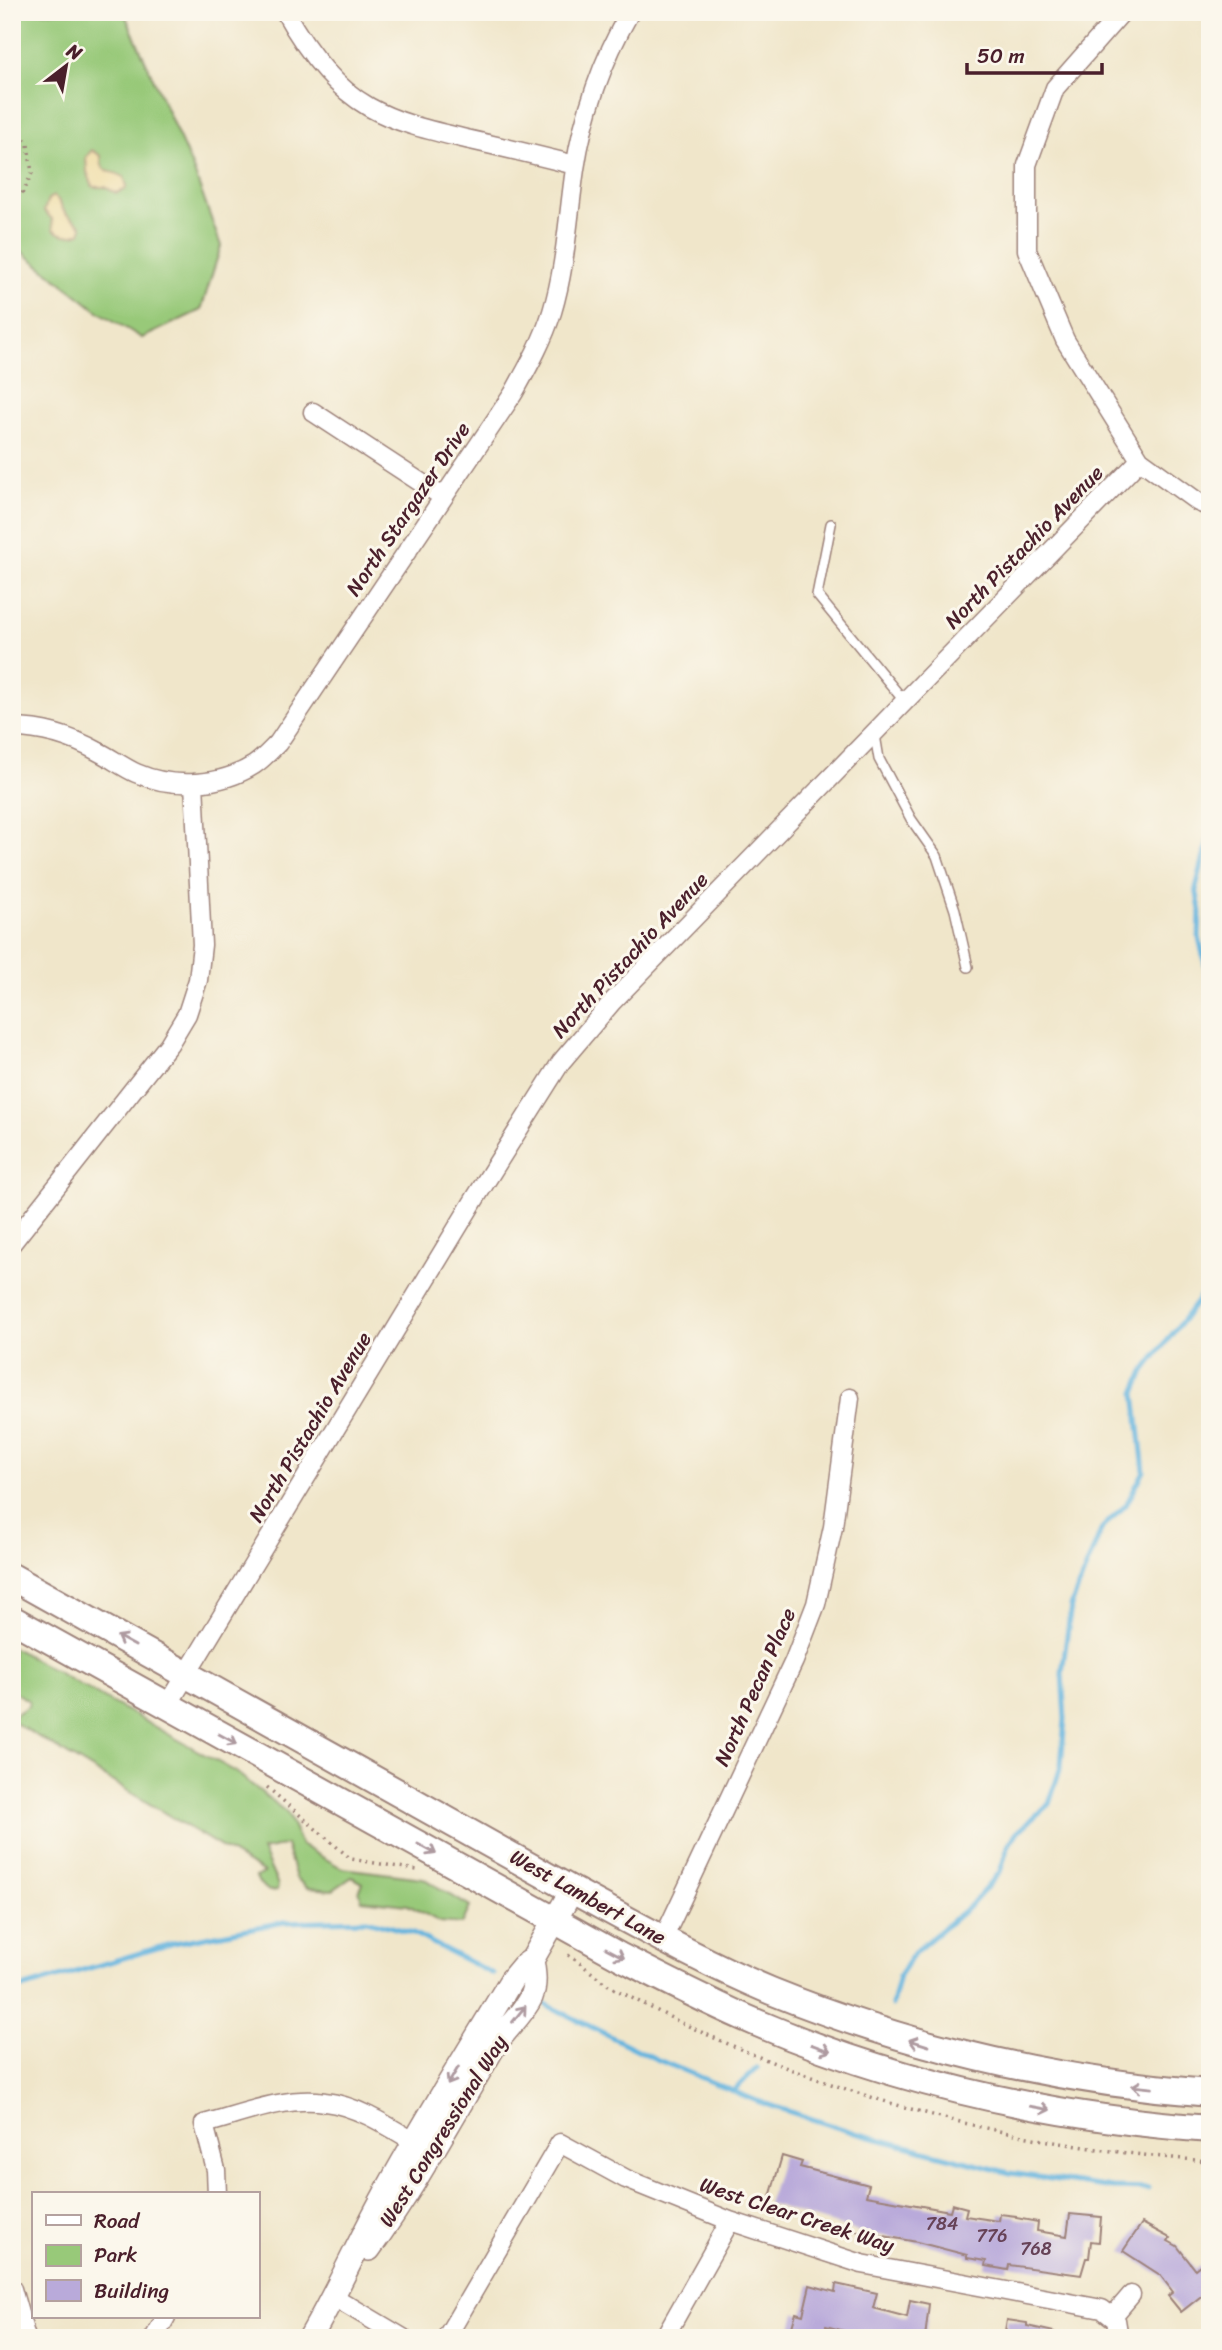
<svg xmlns="http://www.w3.org/2000/svg" width="1222" height="2350" font-family="Sriracha,sans-serif">
<style>
.green{fill:#98c979;stroke:#717452;stroke-width:2}
.sand{fill:#eeda9e;stroke:#9c7c64;stroke-width:2}
.lines{fill:none;stroke-linecap:round;stroke-linejoin:round}
.stream{stroke:#63b4de;stroke-width:5}
.building{fill:#b9aada}
.service-casing{stroke:#9d827a;stroke-width:12}
.minor-casing{stroke:#9d827a;stroke-width:21}
.tertiary-casing{stroke:#9d827a;stroke-width:26}
.secondary-casing{stroke:#9d827a;stroke-width:30}
.path{stroke:#9d827a;stroke-width:3.5;stroke-dasharray:2 5;stroke-linecap:butt}
.service{stroke:#fff;stroke-width:9}
.minor{stroke:#fff;stroke-width:18}
.tertiary{stroke:#fff;stroke-width:23}
.secondary{stroke:#fff;stroke-width:26}
.oneway{stroke:#ae9aa0}
.labels{text-anchor:middle;stroke-width:6;stroke-linejoin:round;paint-order:stroke}
.number-label{font-size:18px;fill:#664257}
.street-label{font-size:21px;fill:#4a1f2b;stroke:#fbf7ec}
</style>
<rect width="100%" height="100%" fill="#fbf7ec"/>
<filter id="ink" filterUnits="userSpaceOnUse"><feTurbulence type="fractalNoise" baseFrequency=".0143" numOctaves="2"/><feDisplacementMap in="SourceGraphic" scale="14" xChannelSelector="R" yChannelSelector="G"/><feConvolveMatrix kernelMatrix="1 2 1 2 8 2 1 2 1" color-interpolation-filters="sRGB"/></filter>
<filter id="wash" filterUnits="userSpaceOnUse"><feTurbulence type="fractalNoise" baseFrequency=".00686" numOctaves="4" result="noise"/><feDisplacementMap in="SourceGraphic" scale="28" xChannelSelector="R" yChannelSelector="G"/><feGaussianBlur stdDeviation="1.57" result="paint"/><feColorMatrix in="noise" values="0 0 0 0 0 0 0 0 0 0 0 0 0 0 0 0 0 1.4 0 .05"/><feComposite in="paint" operator="in"/></filter>
<g filter="url(#wash)">
<rect width="100%" height="100%" fill="#f0e6ca"/>
<path class="green" d="M12,12h112l69,157 28,77 -20,64 -59,28 -44,-27 -86,-67z
M12,1647l224,125 51,41 14,32 41,23 81,10 47,29 -8,17 -22,-2 -32,-17 -46,-5 -3,-9 4,-8 -11,-6 -19,13 -26,-2 -11,-10 -10,-33 -24,5 16,35 -1,5 -8,1 -10,-8 -3,-6 8,-4 -252,-152v-4l16,-11 1,-5 -17,-10z"/>
<path class="sand" d="M92,150l9,6c0,21 9,12 23,21l3,9 -2,4 -9,3 -11,-6h-12l-6,-15 -1,-15z
M54,196c7,5 5,8 10,15 4,7 13,8 18,16l-2,6c-9,4 -20,3 -27,-4l-1,-10 -8,-8 4,-12z"/>
<g class="lines">
<path class="stream" d="M1210,833l-14,55 4,22 -1,27 11,50
M12,1991l162,-48 111,-21 82,-2 46,13 80,41
M545,2004l111,55 101,42 98,32 155,40 102,15 36,1
M892,2005l7,-30 16,-23 56,-47 29,-33 8,-26 10,-15 31,-27 12,-38 4,-47 -3,-46 9,-67 31,-78 24,-23 18,-34 -9,-78 9,-22 61,-80 5,-42
M733,2091l24,-23"/>
</g>
<g id="blocks">
<path class="building" d="M782,2156l20,6 -2,5 69,18 -3,11 84,15 2,-7 15,4 -2,8 34,5 1,-7 16,2v2l22,4 -1,9 30,5 3,-22 31,3 -2,25 -8,-1 -2,17h-3l-5,17 -72,-10 -1,5 -23,-4 1,-5 -19,-3v-3l-50,-13 -61,-11 -88,-27z
M1142,2223l28,15 -2,3 9,5 18,23 5,-4 10,12v12l-29,23 -13,-16 5,-4 -13,-17 -37,-24z
M836,2284l41,9 -4,15 34,9 3,-17 19,4 -4,34h-42l-16,-4 -1,3 -40,-11 -2,9 -32,-8 4,-14 7,2 7,-30 25,7z
M1007,2320l20,3v3l27,6 -1,6h-49z"/>
</g>
</g>
<g filter="url(#ink)">
<use href="#blocks" fill-opacity="0" stroke="#9d827a" stroke-width="2"/>
<g class="lines">
<g class="service-casing">
<path id="service" d="M831,524l-14,71 88,107
M875,735l4,24 32,60 26,37 18,54 13,57"/>
</g>
<g class="minor-casing">
<path id="minor" d="M285,12c20,36 47,74 84,95 30,17 64,24 97,32 36,8 73,17 109,26
M1122,12l-67,76 -28,77v85l38,90 75,120 58,42 12,5
M313,412l130,85
M12,728c31,0 60,9 87,24 12,6 24,15 37,21 36,16 85,13 118,-8 9,-6 17,-15 24,-22l235,-349c15,-27 30,-53 39,-82 14,-46 16,-96 23,-143 8,-54 28,-110 55,-157
M12,1243l157,-199 18,-30 11,-34 4,-35 -8,-162
M168,1705l308,-508 85,-135 51,-60 528,-542
M663,1939l131,-278 22,-57 17,-77 17,-129
M217,2194l-1,-24 -12,-46c38,-10 81,-28 121,-22 35,4 69,28 98,45
M12,2289l14,49
M334,2297l69,41
M1113,2316l18,-21
M154,2338l12,-21
M446,2338l114,-195 66,36 104,42 132,43 240,45 14,11 3,18
M664,2338l66,-117"/>
</g>
<g class="tertiary-casing">
<path id="tertiary" d="M369,2249c46,-63 84,-134 124,-201 11,-18 29,-32 38,-51 5,-13 3,-24 1,-37
M310,2338c27,-46 48,-95 74,-142 40,-74 85,-145 128,-217l10,-12 10,-7 40,-70"/>
</g>
<g class="secondary-casing">
<path id="secondary" d="M12,1577l560,313c65,35 130,72 199,101 141,57 287,91 439,102
M12,1619l609,338c45,23 89,46 134,65 145,62 299,96 455,107"/>
</g>
<path class="path" d="M12,114l16,31 4,28 -10,21 -10,4
M267,1787l84,72 66,11
M568,1955c16,10 31,25 47,34 183,99 388,158 595,172"/>
<use href="#service" class="service"/>
<use href="#minor" class="minor"/>
<use href="#tertiary" class="tertiary"/>
<use href="#secondary" class="secondary"/>
</g>
<defs><path id="oneway-shaft" d="M-6 0H5M1.5-3L5.5 0L1.5 3" fill="none" stroke-width="1.6" stroke-linecap="round" stroke-linejoin="round" transform="scale(1.75)"/></defs>
<g class="oneway">
<use href="#oneway-shaft" transform="translate(126 1641) rotate(-151)"/>
<use href="#oneway-shaft" transform="translate(228 1739) rotate(29)"/>
<use href="#oneway-shaft" transform="translate(427 1849) rotate(29)"/>
<use href="#oneway-shaft" transform="translate(615 1953) rotate(28)"/>
<use href="#oneway-shaft" transform="translate(519 2014) rotate(-51)"/>
<use href="#oneway-shaft" transform="translate(919 2043) rotate(-163)"/>
<use href="#oneway-shaft" transform="translate(821 2048) rotate(20)"/>
<use href="#oneway-shaft" transform="translate(453 2076) rotate(121)"/>
<use href="#oneway-shaft" transform="translate(1142 2087) rotate(-174)"/>
<use href="#oneway-shaft" transform="translate(1040 2108) rotate(10)"/>
</g>
</g>
<g class="labels">
<g class="number-label">
<text x="942" y="2230">784</text>
<text x="992" y="2242">776</text>
<text x="1036" y="2255">768</text>
</g>
<g class="street-label">
<text transform="translate(408 509) rotate(-56)" y="7">North Stargazer Drive</text>
<text transform="translate(1024 547) rotate(-46)" y="7">North Pistachio Avenue</text>
<text transform="translate(630 955) rotate(-47)" y="7">North Pistachio Avenue</text>
<text transform="translate(310 1427) rotate(-59)" y="7">North Pistachio Avenue</text>
<text transform="translate(755 1687) rotate(-66)" y="7">North Pecan Place</text>
<text transform="translate(588 1897) rotate(29)" y="7">West Lambert Lane</text>
<text transform="translate(443 2131) rotate(-58)" y="7">West Congressional Way</text>
<text transform="translate(797 2215) rotate(18)" y="7">West Clear Creek Way</text>
</g>
</g>
<rect width="1222" height="2350" fill="none" stroke="#fbf7ec" stroke-width="42"/>
<rect x="32" y="2192" width="228" height="126" fill="#fbf7ec" stroke="#b4a19f" stroke-width="2"/>
<rect x="46" y="2215" width="35" height="10" fill="#ffffff" stroke="#b4a19f" stroke-width="2"/>
<text x="94" y="2228" font-size="21" fill="#4a1f2b">Road</text>
<rect x="46" y="2245" width="35" height="21" fill="#98c979" stroke="#b4a19f" stroke-width="2"/>
<text x="94" y="2262" font-size="21" fill="#4a1f2b">Park</text>
<rect x="46" y="2280" width="35" height="21" fill="#b9aada" stroke="#b4a19f" stroke-width="2"/>
<text x="94" y="2298" font-size="21" fill="#4a1f2b">Building</text>
<g transform="translate(66 66) rotate(31)" stroke="#fbf7ec" stroke-width="5" paint-order="stroke">
<path d="M0-5L12 26L0 18L-12 26Z" fill="#4a1f2b"/>
<text y="-10" font-size="19" font-weight="bold" text-anchor="middle" fill="#4a1f2b">N</text>
</g>
<path d="M967 63v10h135v-10" fill="none" stroke="#4a1f2b" stroke-width="3.5"/>
<text x="977" y="63" font-size="21" fill="#4a1f2b" stroke="#fbf7ec" stroke-width="5" paint-order="stroke">50 m</text>
</svg>
